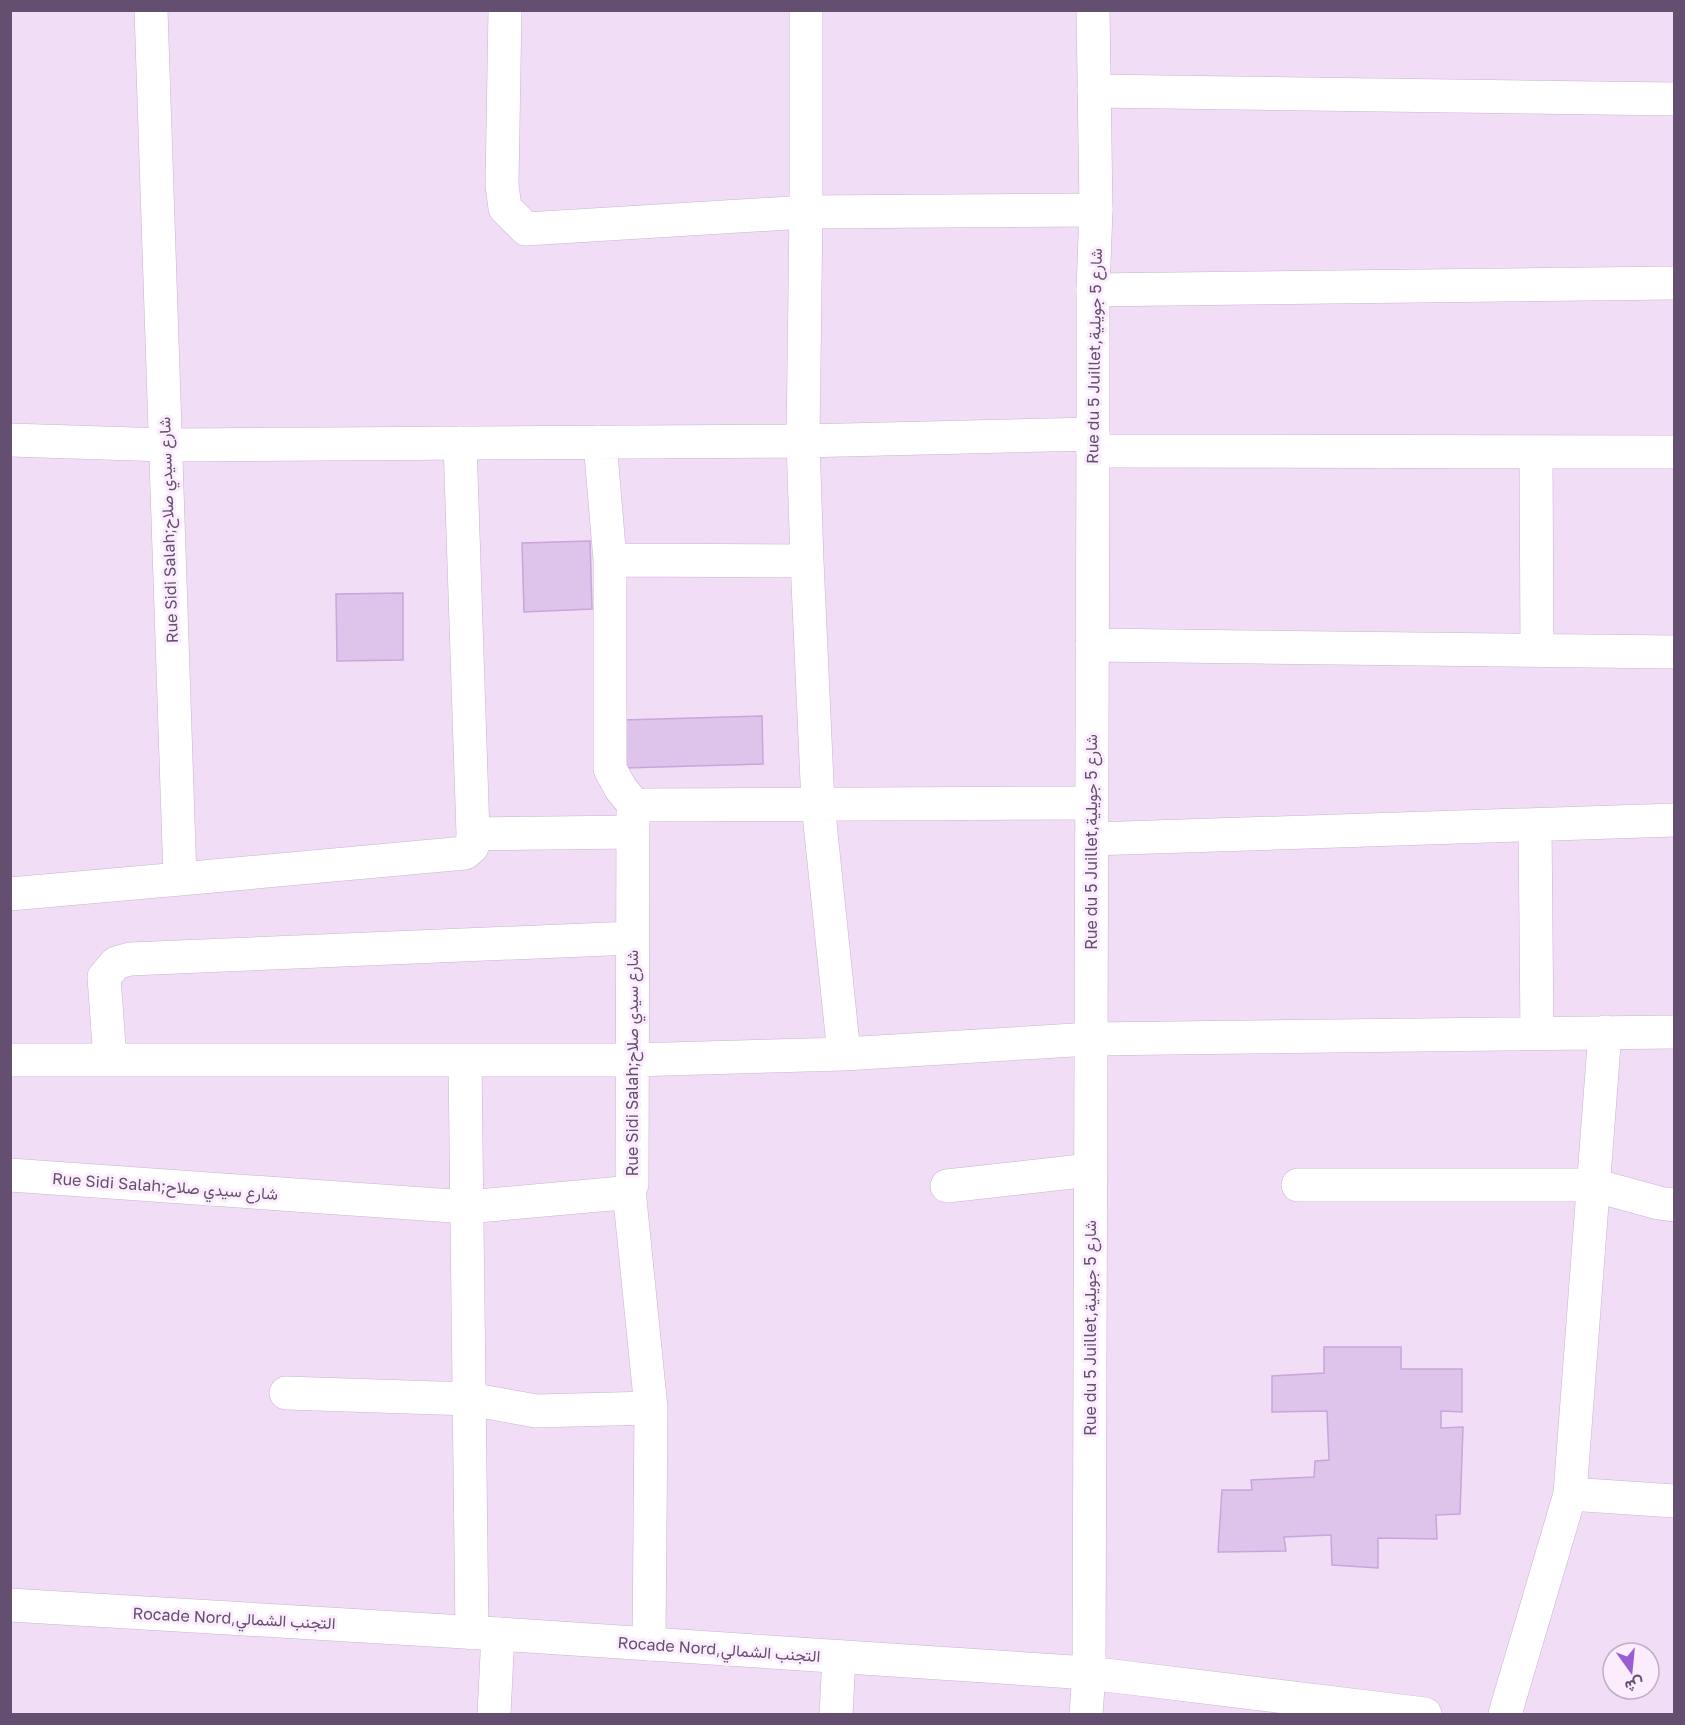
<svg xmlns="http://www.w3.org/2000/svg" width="1685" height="1725" font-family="'Golos Text',Vazirmatn,sans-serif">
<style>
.residential{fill:#f1ddf5;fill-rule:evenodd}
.building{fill:#dec3eb;stroke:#c9a5dc;stroke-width:1.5}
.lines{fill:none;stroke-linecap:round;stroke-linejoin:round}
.street-casing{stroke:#c7b4ce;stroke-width:34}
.secondary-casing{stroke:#c8b2d1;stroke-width:34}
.street{stroke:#fff;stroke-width:33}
.secondary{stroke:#fff;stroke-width:33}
.labels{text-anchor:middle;stroke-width:6;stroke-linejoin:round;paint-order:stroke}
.street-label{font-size:16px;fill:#644f70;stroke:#fbedfd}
</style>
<rect width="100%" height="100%" fill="#f7e8f9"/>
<path class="residential" d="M11,11h1663v1703h-1663zM1613,1653h36v36h-36z"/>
<path class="building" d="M590,541l2,68 -68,3 -2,-69z
M403,593v67l-66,1 -1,-67z
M762,716l1,48 -138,4 -1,-48z
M1324,1347h77v22h61v43l-21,-1v17l22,-1 -3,87 -24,1 1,24 -59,-1v30l-46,-3 -1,-30 -47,2 2,14 -68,1 4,-62h30l-1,-10 63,-3 1,-16 14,-1 -2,-49 -55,1v-36l52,-3z"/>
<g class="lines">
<g class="street-casing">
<path id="street" d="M505,10l-3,175 3,23 21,21 280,-17 290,-2
M806,10v202l-3,229 4,120 11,243 26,250 247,-15 583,-7
M1094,91l580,8
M1093,290l581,-7
M10,440l156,5 637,-4 290,-7
M600,442l10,118v209l11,20 15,18
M1093,451l581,1
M1536,452l1,198
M610,560l197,1
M1092,645l582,7
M1535,825l2,209
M473,834l160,-2
M1092,839l582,-19
M180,879l285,-26 7,-6 1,-13 -13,-391
M10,894l170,-15 -29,-869
M10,1060h622l212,-6
M110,1060l-6,-83 12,-14 14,-4 502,-21
M465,1060l7,573
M10,1175l457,32 155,-14 7,-3 3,-6 1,-372 3,-5 9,-2 446,-2
M1298,1185h295l66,18 15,2
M947,1186l143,-16
M629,1190l22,218 -2,236
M286,1393l183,6 67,12 115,-3
M1570,1494l35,-462
M494,1714l4,-80
M836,1714l3,-57
M1086,1714l3,-41
M1505,1714l65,-220 104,7"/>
</g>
<g class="secondary-casing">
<path id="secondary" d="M10,1605l488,29 591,39 336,41
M1089,1673l4,-1239v-144l3,-80 -3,-200"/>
</g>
<use href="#street" class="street"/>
<use href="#secondary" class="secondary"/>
</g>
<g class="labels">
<g class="street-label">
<text transform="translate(1094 356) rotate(-89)" y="6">Rue du 5 Juillet,شارع 5 جويلية</text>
<text transform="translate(168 530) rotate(-92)" y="6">Rue Sidi Salah;شارع سيدي صلاح</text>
<text transform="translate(1091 842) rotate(-90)" y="6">Rue du 5 Juillet,شارع 5 جويلية</text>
<text transform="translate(632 1063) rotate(-90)" y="6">Rue Sidi Salah;شارع سيدي صلاح</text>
<text transform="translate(165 1186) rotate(4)" y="6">Rue Sidi Salah;شارع سيدي صلاح</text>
<text transform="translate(1090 1328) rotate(-90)" y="6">Rue du 5 Juillet,شارع 5 جويلية</text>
<text transform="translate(234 1618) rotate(3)" y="6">Rocade Nord,التجنب الشمالي</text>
<text transform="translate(719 1649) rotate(4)" y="6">Rocade Nord,التجنب الشمالي</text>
</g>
</g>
<rect width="1685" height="1725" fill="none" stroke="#644f70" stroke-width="24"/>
<g transform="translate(1631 1671) rotate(165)"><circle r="28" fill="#fbedfd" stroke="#bfaec5" stroke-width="1.5"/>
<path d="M0-4.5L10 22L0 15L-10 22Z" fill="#985dd3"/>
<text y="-9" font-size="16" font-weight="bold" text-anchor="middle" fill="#644f70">ش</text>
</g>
</svg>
